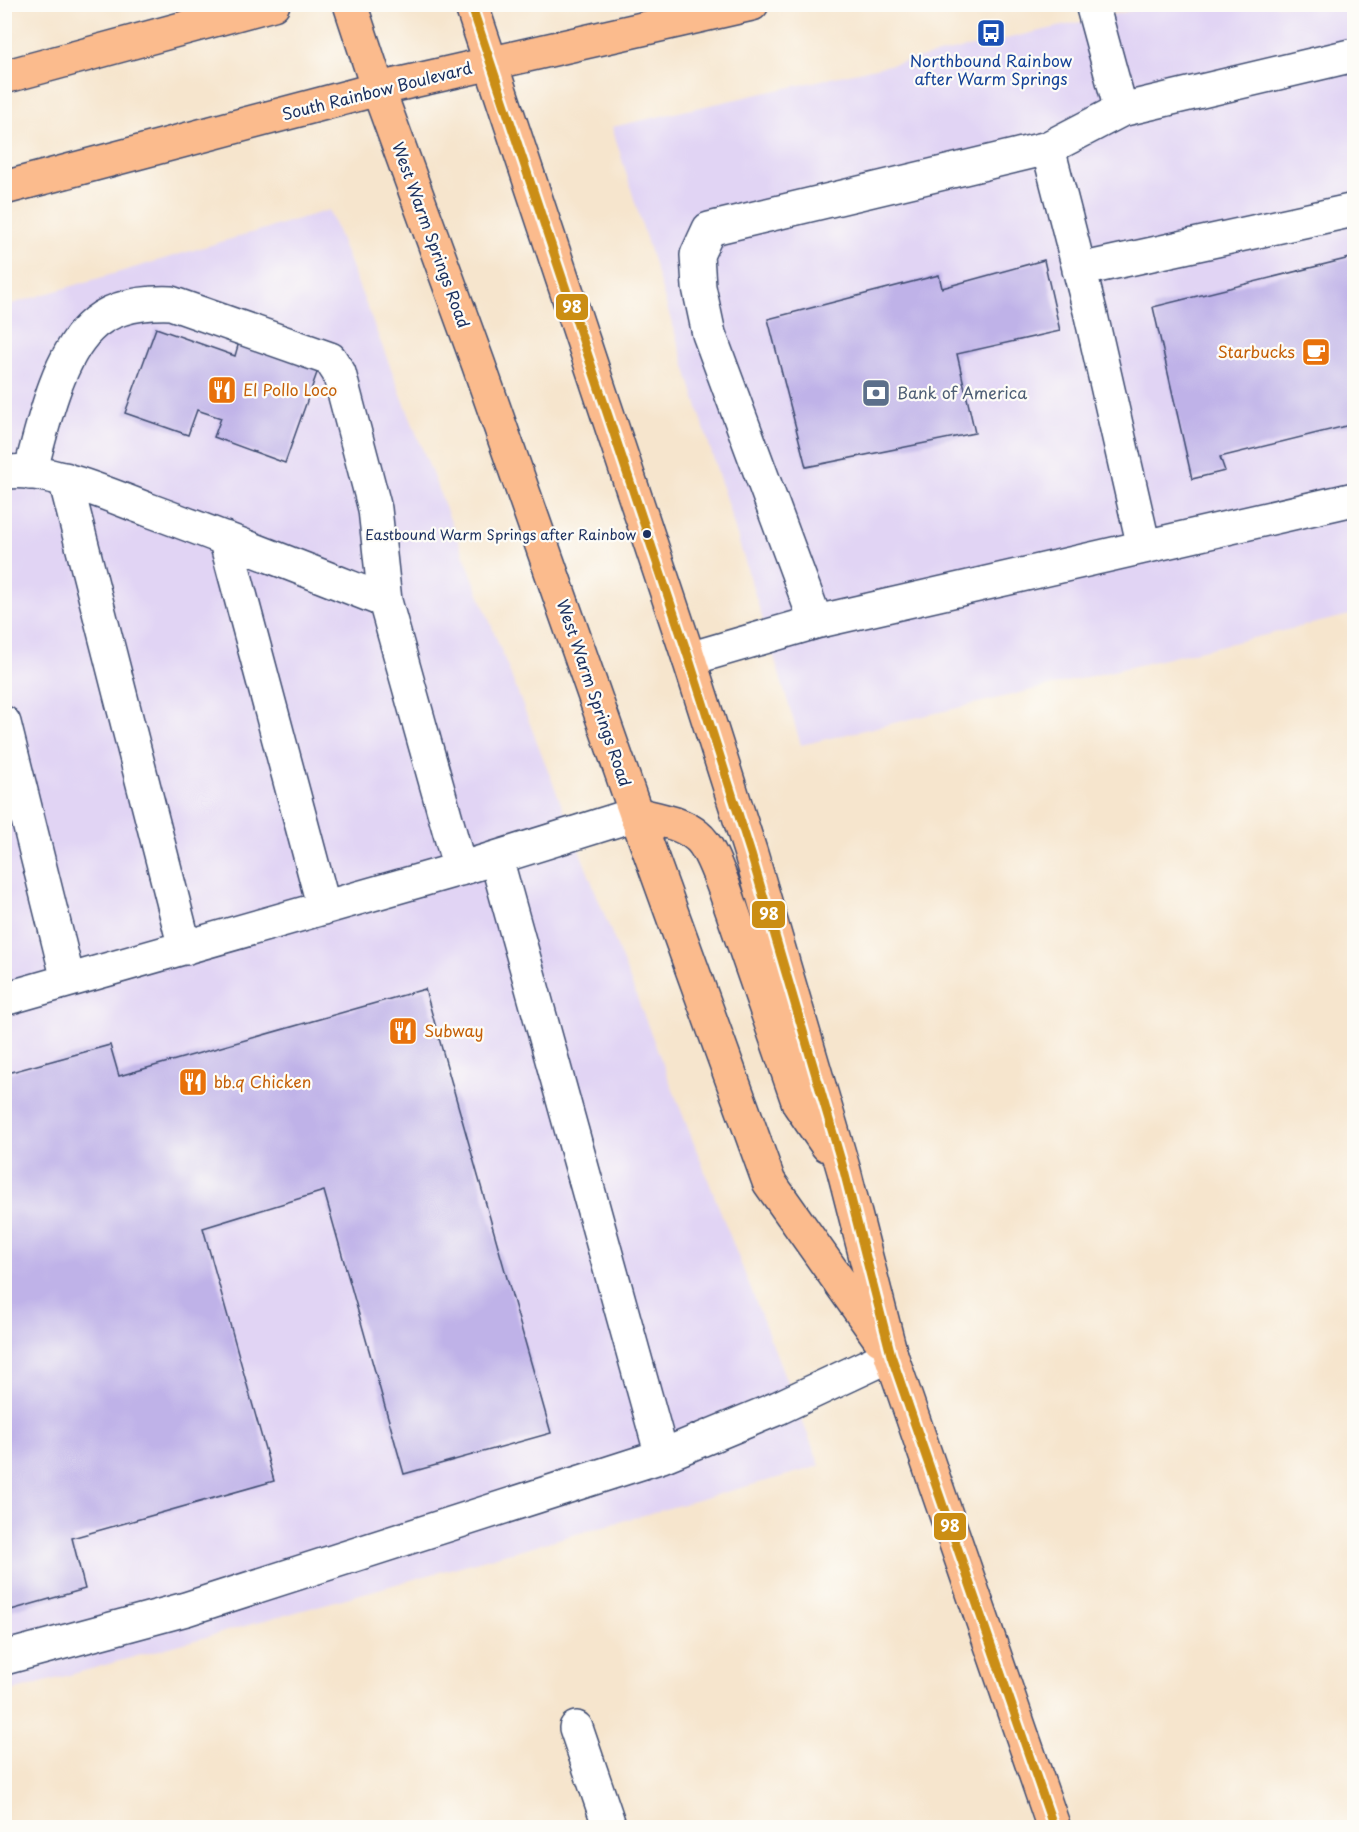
<svg xmlns="http://www.w3.org/2000/svg" width="1359" height="1832" font-family="'Playpen Sans',sans-serif">
<style>
.built{fill:#e1d4f4}
.building{fill:#bfb2e8}
.lines{fill:none;stroke-linecap:round;stroke-linejoin:round}
.minor-casing{stroke:#3c4a6f;stroke-width:36}
.major-casing{stroke:#3c4a6f;stroke-width:36}
.minor{stroke:#fff;stroke-width:33}
.major{stroke:#fbbb8d;stroke-width:33}
.bus-1-casing{stroke:#fdfcf7;stroke-width:14}
.bus-1{stroke:#cb8e13;stroke-width:9}
.bus-dot{fill:#1b2f5e;stroke:#fdfcf7;stroke-width:2}
.labels{text-anchor:middle;stroke-width:4.5;stroke-linejoin:round;paint-order:stroke}
.bus-label{font-size:14px;fill:#1b2f5e;stroke:#fdfcf7;text-anchor:end}
.transit-label{font-size:16px;fill:#164399;stroke:#fdfcf7}
.street-label{font-size:16px;fill:#1b2f5e;stroke:#fdfcf7}
.food-label{font-size:16px;fill:#c56008;stroke:#fdfcf7;text-anchor:start}
.service-label{font-size:16px;fill:#4e5e75;stroke:#fdfcf7;text-anchor:start}
.line-badge{stroke:#fdfcf7;stroke-width:2}
.badge-label{font-size:16px;text-anchor:middle;font-weight:bold;fill:#fff}
</style>
<rect width="100%" height="100%" fill="#fdfcf7"/>
<filter id="ink" filterUnits="userSpaceOnUse"><feTurbulence type="fractalNoise" baseFrequency=".0167" numOctaves="2"/><feDisplacementMap in="SourceGraphic" scale="12" xChannelSelector="R" yChannelSelector="G"/><feConvolveMatrix kernelMatrix="1 2 1 2 8 2 1 2 1" color-interpolation-filters="sRGB"/></filter>
<filter id="wash" filterUnits="userSpaceOnUse"><feTurbulence type="fractalNoise" baseFrequency=".008" numOctaves="4" result="noise"/><feDisplacementMap in="SourceGraphic" scale="24" xChannelSelector="R" yChannelSelector="G"/><feGaussianBlur stdDeviation="1.35" result="paint"/><feColorMatrix in="noise" values="0 0 0 0 0 0 0 0 0 0 0 0 0 0 0 0 0 1.4 0 .05"/><feComposite in="paint" operator="in"/></filter>
<g filter="url(#wash)">
<rect width="100%" height="100%" fill="#f6e5cd"/>
<path class="built" d="M1156,5h198v609l-553,131 -189,-618z
M329,210l491,1256 -815,227v-1387z"/>
<g id="blocks">
<path class="building" d="M1354,257v167l-134,33 5,14 -33,8 -39,-172z
M1044,260l16,71 -103,23 18,79 -169,34 -38,-148 171,-44 3,13z
M156,328l79,28 4,-14 79,28 -33,93 -71,-26 7,-19 -24,-8 -9,25 -63,-22z
M425,989l126,444 -147,41 -80,-283 -121,37 71,253 -202,57 13,51 -81,23v-538l106,-29 9,31z"/>
</g>
</g>
<g filter="url(#ink)">
<use href="#blocks" fill-opacity="0" stroke="#3c4a6f" stroke-width="1.5"/>
<g class="lines">
<g class="minor-casing">
<path id="minor" d="M1092,4l29,106
M1048,148l42,163 54,236
M1079,270l275,-60
M4,473c35,-9 110,24 145,37 79,29 157,60 236,91
M30,473c12,-44 26,-112 59,-145 21,-21 53,-26 82,-25l159,56 9,14 36,136 10,92 75,268
M65,479l120,469
M225,538l99,370
M816,622l-107,-288 -10,-47 -2,-32 12,-26 339,-81 73,-38 233,-55
M689,659l127,-37 538,-123
M4,723l64,257
M496,858l166,598
M4,999l456,-130 176,-55
M4,1658l182,-49 476,-153 116,-48 113,-53
M576,1728l34,100"/>
</g>
<g class="major-casing">
<path id="major" d="M350,4l28,85 100,274 158,451 133,368 111,157
M471,4l218,655 62,195 93,317 47,184 163,473
M4,77l269,-73
M4,188l374,-99 374,-85
M636,814c20,5 45,8 61,22 13,10 22,39 28,54l74,214 28,41"/>
</g>
<use href="#minor" class="minor"/>
<use href="#major" class="major"/>
<g class="bus-1-casing">
<path id="bus-1" d="M471,4l218,655 62,195 93,317 47,184 163,473"/>
</g>
<use href="#bus-1" class="bus-1"/>
</g>
</g>
<defs>
<g id="bus-square" transform="scale(1.5)"><rect x="-9" y="-9" width="18" height="18" rx="4" fill="#1a4fb4" stroke="#fdfcf7"/><path d="M-5-6H5V4H4V6H2V4H-2V6H-4V4H-5ZM-3.5-4V0h7V-4ZM-3.5 1.2v1.5H-2V1.2ZM2 1.2v1.5H3.5V1.2Z" fill="#fff"/></g>
<g id="cafe-square" transform="scale(1.5)"><rect x="-9" y="-9" width="18" height="18" rx="4" fill="#e8710a" stroke="#fdfcf7"/><path d="M-5.5-4.5H6V0H3Q3 3.5 0 3.5H-2.5Q-5.5 3.5-5.5 0ZM3-3.2v2h1.7v-2ZM-6 4.5H4V6H-6Z" fill="#fff"/></g>
<g id="restaurant-square" transform="scale(1.5)"><rect x="-9" y="-9" width="18" height="18" rx="4" fill="#e8710a" stroke="#fdfcf7"/><path d="M-5-6h1v4h1v-4h1v4h1v-4h1v5L-1.5 .5V6h-2V.5L-5-1ZM5-6V6H3V1.5H1.5Q1.5-4 5-6Z" fill="#fff"/></g>
<g id="bank-square" transform="scale(1.5)"><rect x="-9" y="-9" width="18" height="18" rx="4" fill="#5c6f8a" stroke="#fdfcf7"/><path d="M-6-4H6V4H-6ZM0-2.3a2.3 2.3 0 1 0 0 4.6a2.3 2.3 0 1 0 0-4.6Z" fill="#fff"/></g>
</defs>
<g fill-rule="evenodd">
<use href="#bus-square" x="991" y="33"/>
<use href="#cafe-square" x="1316" y="352"/>
<use href="#restaurant-square" x="222" y="390"/>
<use href="#bank-square" x="876" y="393"/>
<use href="#restaurant-square" x="403" y="1031"/>
<use href="#restaurant-square" x="193" y="1082"/>
</g>
<circle class="bus-dot" cx="647" cy="534" r="5"/>
<g class="labels">
<g class="bus-label">
<text x="636" y="540">Eastbound Warm Springs after Rainbow</text>
</g>
<g class="transit-label">
<text x="991" y="67">Northbound Rainbow<tspan x="991" dy="18">after Warm Springs</tspan></text>
</g>
<g class="street-label">
<text transform="translate(377 91) rotate(-14)" y="6">South Rainbow Boulevard</text>
<text transform="translate(431 235) rotate(70)" y="6">West Warm Springs Road</text>
<text transform="translate(594 693) rotate(71)" y="6">West Warm Springs Road</text>
</g>
<g class="food-label">
<text x="1295" y="358" text-anchor="end">Starbucks</text>
<text x="243" y="396">El Pollo Loco</text>
<text x="424" y="1037">Subway</text>
<text x="214" y="1088">bb.q Chicken</text>
</g>
<g class="service-label">
<text x="897" y="399">Bank of America</text>
</g>
</g>
<g class="line-badge">
<rect x="555" y="293" width="34" height="28" rx="6" fill="#cb8e13"/>
<rect x="751" y="900" width="35" height="29" rx="6" fill="#cb8e13"/>
<rect x="933" y="1512" width="34" height="29" rx="6" fill="#cb8e13"/>
</g>
<g class="badge-label">
<text x="572" y="313">98</text>
<text x="769" y="920">98</text>
<text x="950" y="1532">98</text>
</g>
<rect width="1359" height="1832" fill="none" stroke="#fdfcf7" stroke-width="24"/>
</svg>
